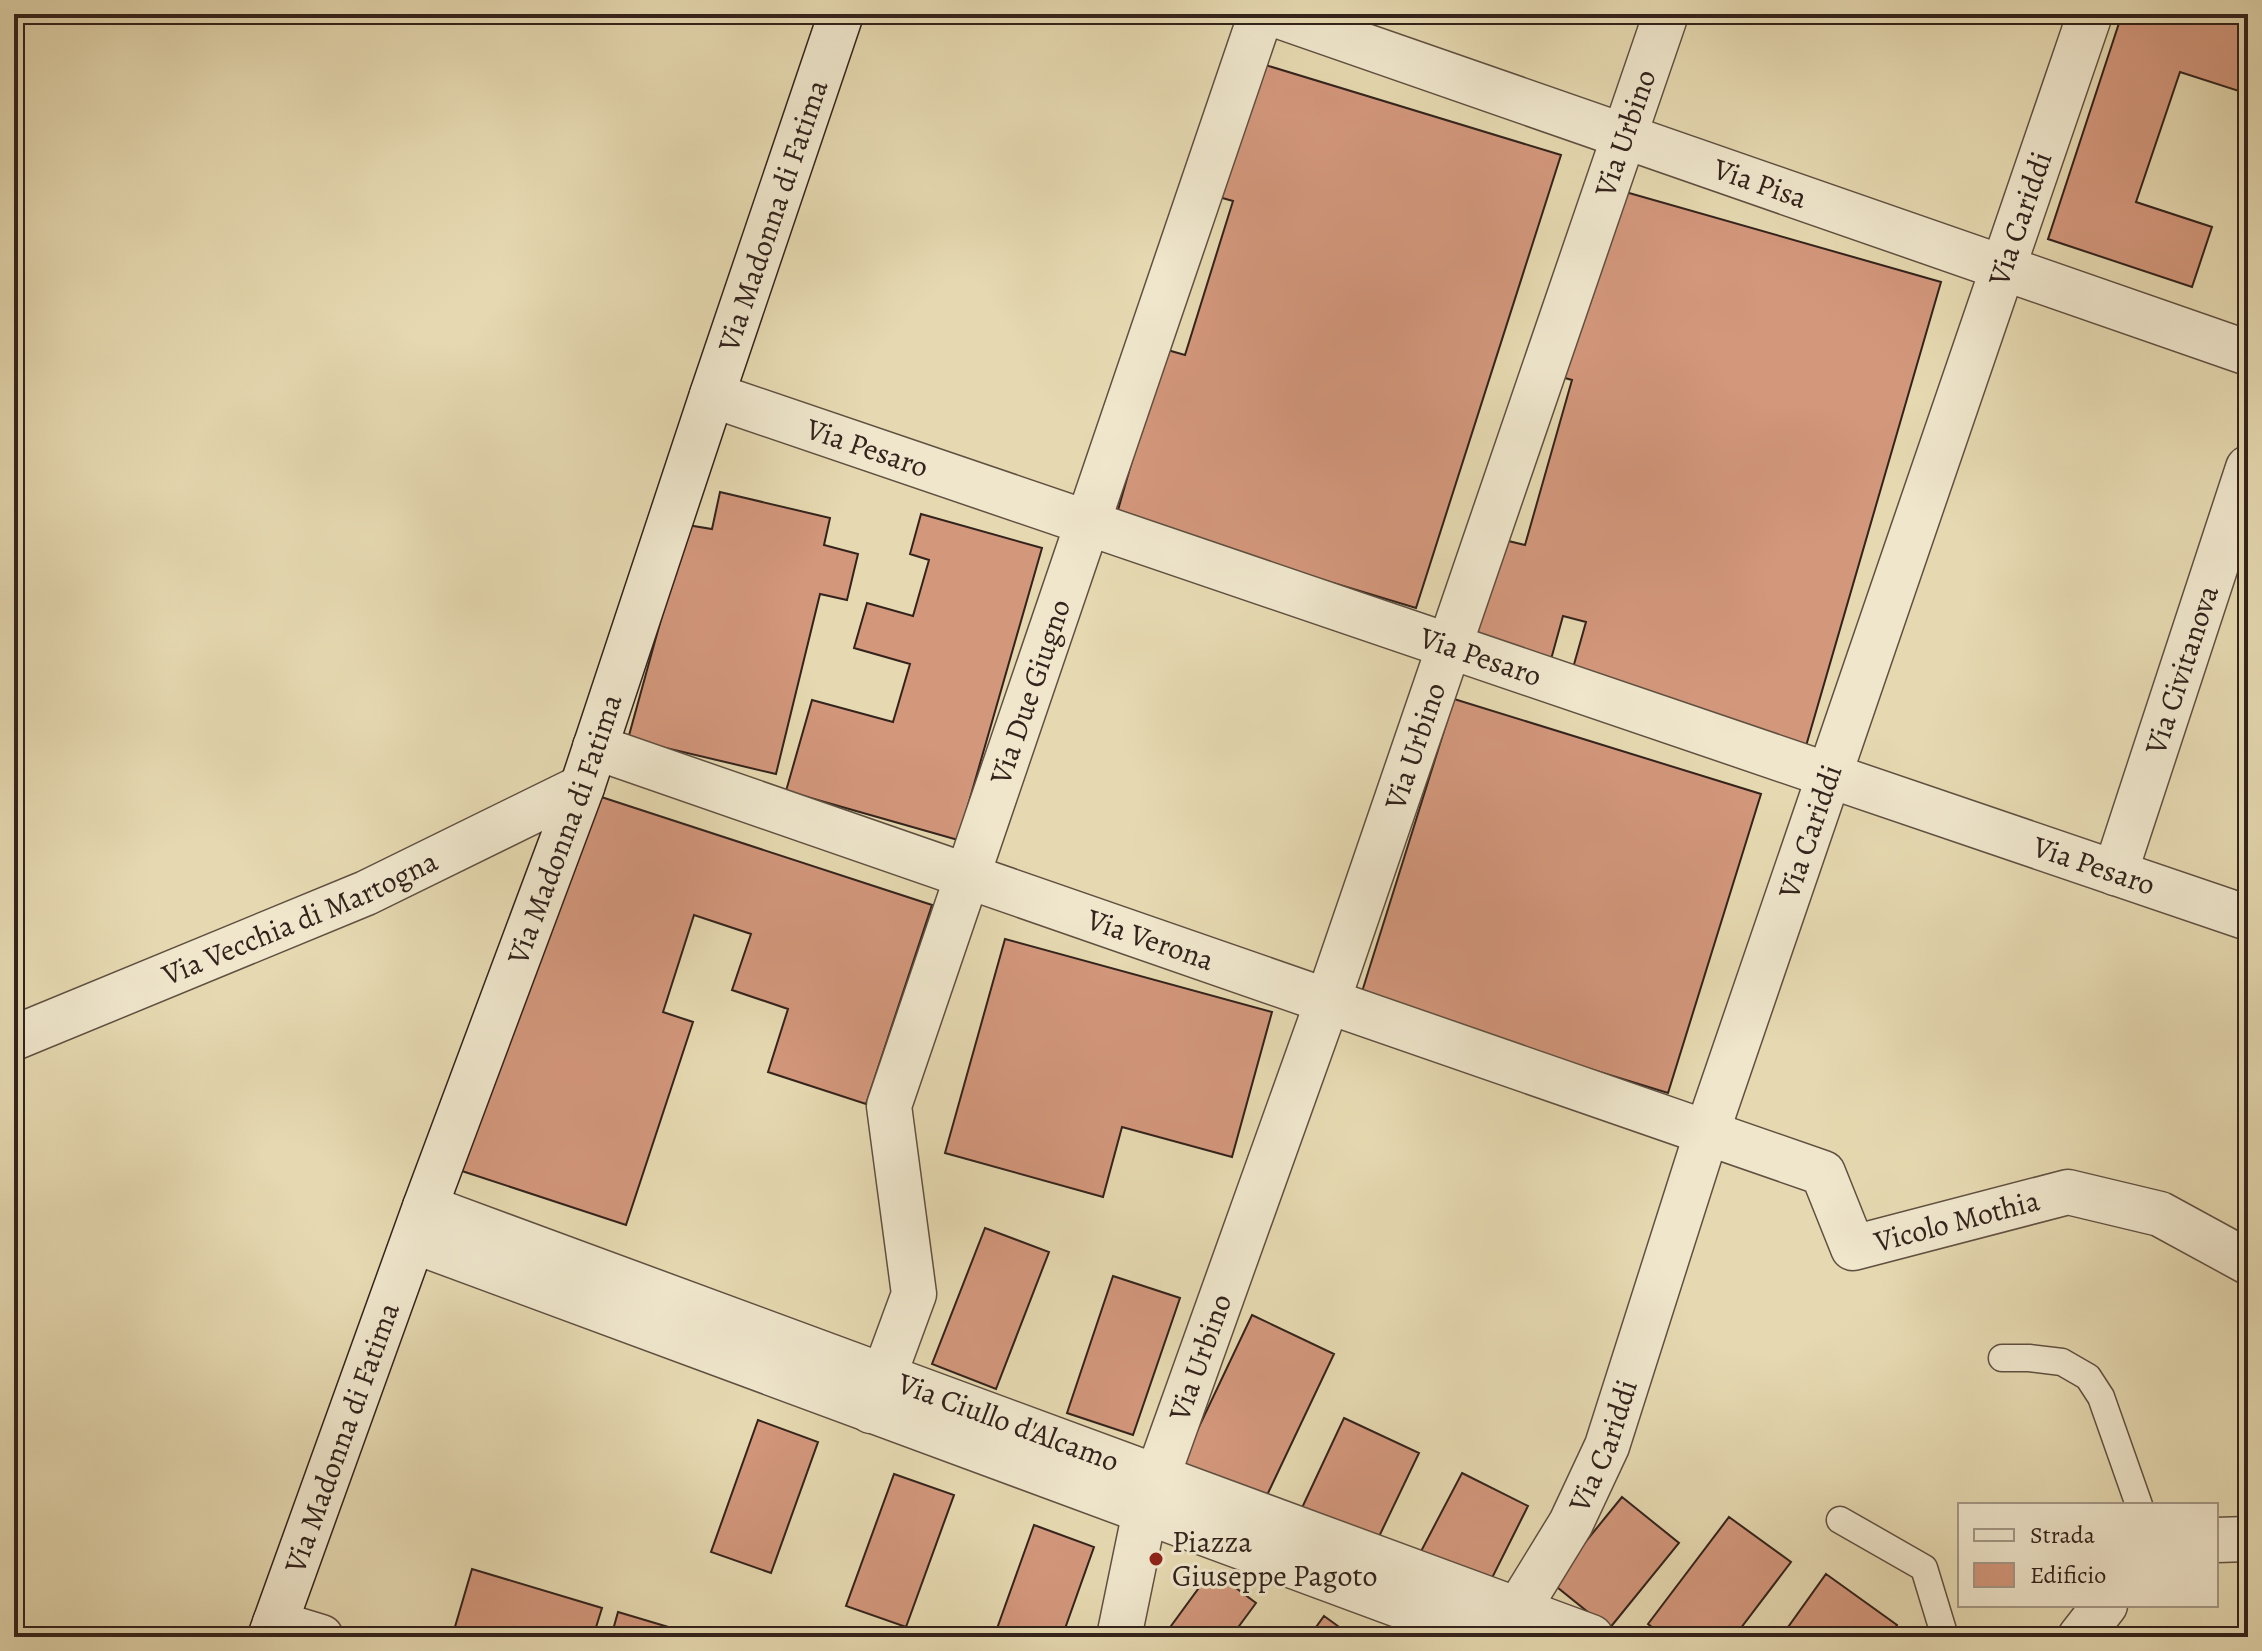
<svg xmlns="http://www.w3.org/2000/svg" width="2262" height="1651" font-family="Alegreya,serif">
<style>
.building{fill:#d3977c;stroke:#33231c;stroke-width:2}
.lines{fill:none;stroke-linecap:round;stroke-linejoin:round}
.lane-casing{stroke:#605041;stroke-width:29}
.street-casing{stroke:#605041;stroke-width:47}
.secondary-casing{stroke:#33231c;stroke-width:47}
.lane{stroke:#efe6cc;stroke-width:26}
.street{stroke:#efe6cc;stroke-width:44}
.secondary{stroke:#efe6cc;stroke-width:44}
.poi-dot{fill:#8f2418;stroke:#efe6cc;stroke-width:3}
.labels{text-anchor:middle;stroke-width:6;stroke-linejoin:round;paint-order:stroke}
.street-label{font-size:30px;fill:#33231c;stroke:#efe6cc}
.poi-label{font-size:30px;fill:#33231c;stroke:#efe6cc;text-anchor:start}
</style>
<rect width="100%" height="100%" fill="#e6d9b1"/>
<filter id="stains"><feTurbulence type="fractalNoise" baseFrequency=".0025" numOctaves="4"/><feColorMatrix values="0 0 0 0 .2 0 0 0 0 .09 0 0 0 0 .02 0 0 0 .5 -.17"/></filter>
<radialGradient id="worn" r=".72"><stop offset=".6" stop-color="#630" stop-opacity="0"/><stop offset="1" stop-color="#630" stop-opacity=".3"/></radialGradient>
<path class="building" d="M2122,14h109l17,6v74l-68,-22 -44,130 76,25 -20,60 -144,-48z
M1249,60l312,95 -145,453 -300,-91 48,-168 21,6 48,-154 -25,-7z
M1608,187l333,95 -135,464 -235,-71 15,-53 -23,-6 -13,47 -79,-23 29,-101 25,6 47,-165 -18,-5z
M720,492l110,26 -6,27 34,9 -11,46 -27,-6 -44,180 -148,-35 59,-214 25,4z
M921,514l121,34 -84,292 -172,-49 26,-91 81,22 17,-58 -56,-16 13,-45 46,13 16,-56 -19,-6z
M1454,699l307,95 -93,299 -308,-95z
M586,792l346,113 -66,199 -98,-32 20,-63 -56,-19 19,-56 -57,-19 -31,97 30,10 -67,203 -164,-54z
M1005,939l267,73 -40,145 -110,-30 -19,70 -158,-44z
M985,1228l64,24 -53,137 -64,-25z
M1113,1276l67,22 -47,137 -66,-22z
M1252,1315l82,39 -74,156 -82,-39z
M1344,1418l75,35 -45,94 -74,-35z
M758,1420l60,22 -47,131 -60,-21z
M1462,1473l66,33 -42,84 -68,-33z
M894,1474l60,21 -48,132 -60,-21z
M1622,1497l57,46 -70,86 -57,-46z
M1729,1517l62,45 -57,75h-69l-17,-13z
M1034,1525l60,22 -32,90h-68z
M472,1569l130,39 -9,29h-61l1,-4 -19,-6 -3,10h-59z
M1212,1570l44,33 -25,34h-68z
M1826,1574l71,51 -8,12h-108z
M618,1612l84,25h-91z
M1324,1616l29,21h-44z"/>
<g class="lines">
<g class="lane-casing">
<path id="lane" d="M2002,1358h27l33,4 26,15 13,20 38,108
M1840,1520l84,48 21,69"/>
</g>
<g class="street-casing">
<g id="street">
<path id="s1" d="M1273,14l975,339"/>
<path id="s2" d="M712,395l1536,523"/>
<path id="s3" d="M595,747l1228,426 30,75 215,-56 92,22 88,48"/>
<path id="s4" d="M2115,873l133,-405"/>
<path id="s5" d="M14,1038l352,-145 216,-106"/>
<path id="s6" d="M425,1207l1166,430"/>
<path d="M414,1241l1071,396"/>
<path id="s7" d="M871,1411l43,-117 -25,-188 372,-1092"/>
<path d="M2216,1540l32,-1"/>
<path d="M275,1623l46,14"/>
<path id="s8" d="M1119,1637l26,-126 183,-511 338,-986"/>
<path id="s9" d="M1501,1637l70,-114 36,-77 100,-314 383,-1118"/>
<path d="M2080,1637l25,-32"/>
</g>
</g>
<g class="secondary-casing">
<g id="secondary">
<path id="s10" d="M270,1637l155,-430 157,-420 130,-392 129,-381"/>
</g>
</g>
<use href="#lane" class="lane"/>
<use href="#street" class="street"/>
<use href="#secondary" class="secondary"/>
</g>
<circle class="poi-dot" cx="1156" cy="1559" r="8"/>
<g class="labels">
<g class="street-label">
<text dy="10" stroke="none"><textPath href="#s8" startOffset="1588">Via Urbino</textPath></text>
<text dy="10" stroke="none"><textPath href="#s1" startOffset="516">Via Pisa</textPath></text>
<text dy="10" stroke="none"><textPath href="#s10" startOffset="1508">Via Madonna di Fatima</textPath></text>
<text dy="10" stroke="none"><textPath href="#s9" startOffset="1514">Via Cariddi</textPath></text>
<text dy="10" stroke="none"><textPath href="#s2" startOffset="164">Via Pesaro</textPath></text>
<text dy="10" stroke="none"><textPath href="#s2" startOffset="812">Via Pesaro</textPath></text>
<text dy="10" stroke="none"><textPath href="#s4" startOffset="214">Via Civitanova</textPath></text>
<text dy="10" stroke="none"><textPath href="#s7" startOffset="752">Via Due Giugno</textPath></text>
<text dy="10" stroke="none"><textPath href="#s8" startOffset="940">Via Urbino</textPath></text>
<text dy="10" stroke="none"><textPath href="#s10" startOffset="860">Via Madonna di Fatima</textPath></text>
<text dy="10" stroke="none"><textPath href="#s9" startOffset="866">Via Cariddi</textPath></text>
<text dy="10" stroke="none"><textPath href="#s2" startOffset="1460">Via Pesaro</textPath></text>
<text dy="10" stroke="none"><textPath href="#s5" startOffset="310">Via Vecchia di Martogna</textPath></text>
<text dy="10" stroke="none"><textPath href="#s3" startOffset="588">Via Verona</textPath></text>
<text dy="10" stroke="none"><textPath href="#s3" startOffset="1488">Vicolo Mothia</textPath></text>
<text dy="10" stroke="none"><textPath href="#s8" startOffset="292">Via Urbino</textPath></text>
<text dy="10" stroke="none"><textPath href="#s6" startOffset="622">Via Ciullo d'Alcamo</textPath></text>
<text dy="10" stroke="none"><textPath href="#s10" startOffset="212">Via Madonna di Fatima</textPath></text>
<text dy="10" stroke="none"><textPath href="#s9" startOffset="218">Via Cariddi</textPath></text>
</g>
<g class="poi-label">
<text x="1172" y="1552">Piazza<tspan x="1172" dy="34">Giuseppe Pagoto</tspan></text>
</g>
</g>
<rect width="2262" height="1651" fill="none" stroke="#e6d9b1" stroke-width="48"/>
<rect x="16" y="16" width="2230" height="1619" fill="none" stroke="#33231c" stroke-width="4"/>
<rect x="24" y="24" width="2214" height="1603" fill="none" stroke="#33231c" stroke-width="2"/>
<rect x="1958" y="1503" width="260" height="104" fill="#efe6cc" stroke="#a49886" stroke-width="2"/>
<rect x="1974" y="1529" width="40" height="12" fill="#efe6cc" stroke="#a49886" stroke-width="2"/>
<text x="2030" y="1543" font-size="24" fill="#33231c">Strada</text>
<rect x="1974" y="1563" width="40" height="24" fill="#d3977c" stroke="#a49886" stroke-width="2"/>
<text x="2030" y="1583" font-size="24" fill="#33231c">Edificio</text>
<rect width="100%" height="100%" filter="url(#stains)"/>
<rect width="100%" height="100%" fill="url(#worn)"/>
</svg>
